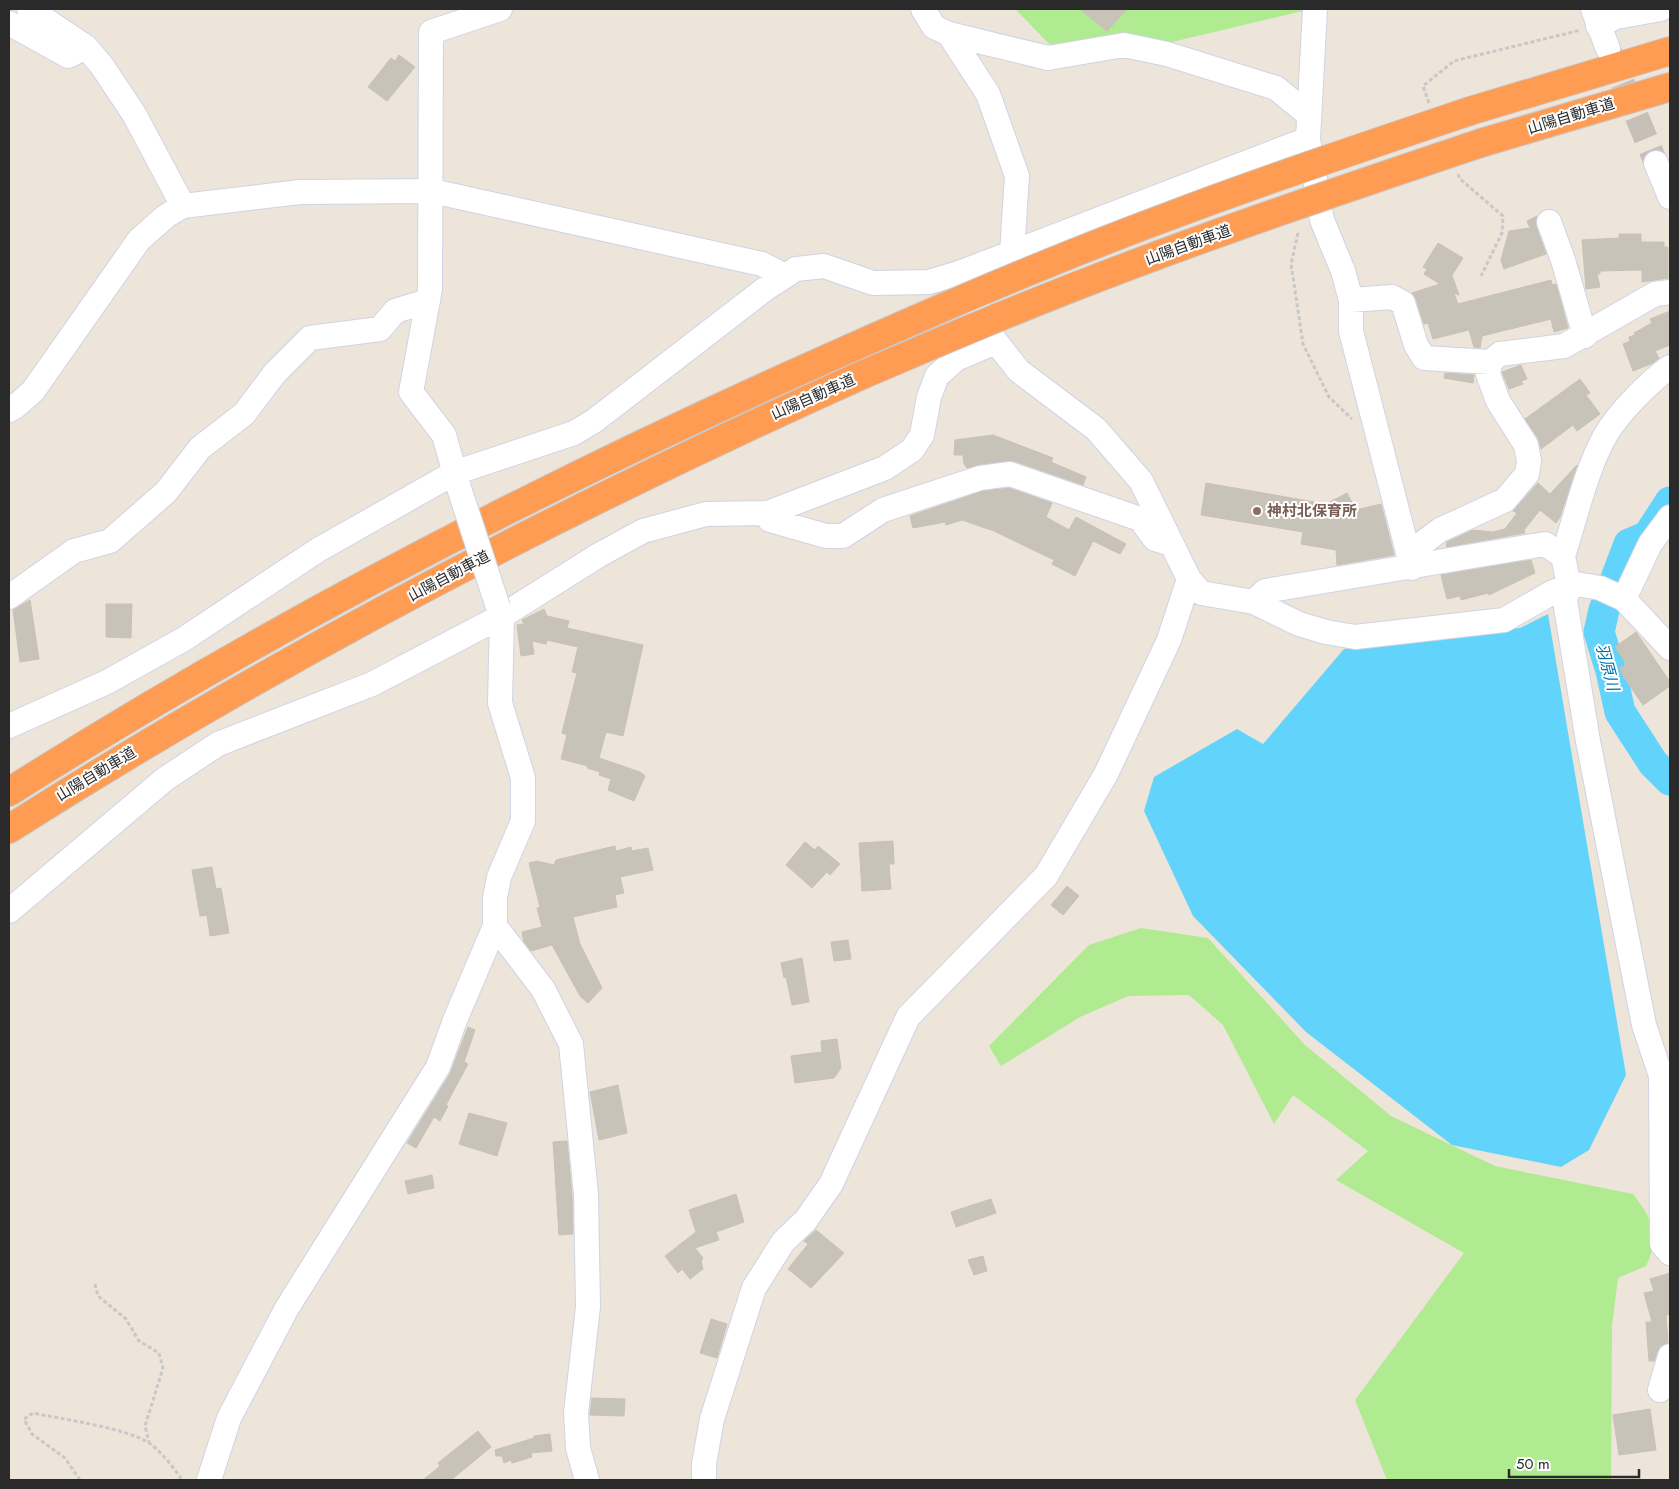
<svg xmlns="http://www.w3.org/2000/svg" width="1679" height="1489" font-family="Jost,'Noto Sans JP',sans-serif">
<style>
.green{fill:#b0ea91}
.water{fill:#62d3fa}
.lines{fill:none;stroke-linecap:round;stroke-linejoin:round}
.river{stroke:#62d3fa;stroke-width:31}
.building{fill:#c8c3b9;stroke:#c9c1b4}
.minor-tunnel{stroke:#c6c0b7;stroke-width:24;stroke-dasharray:24 12;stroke-linecap:butt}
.minor-casing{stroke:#cfd3e4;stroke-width:26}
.highway-casing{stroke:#c8c8c8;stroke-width:30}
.path{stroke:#c8c8c8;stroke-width:3;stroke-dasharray:4 2.5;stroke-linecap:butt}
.minor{stroke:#fff;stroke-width:24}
.highway{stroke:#ff9c54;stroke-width:28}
.minor-bridge-casing{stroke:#cfd3e4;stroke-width:26;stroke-linecap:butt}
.highway-bridge-casing{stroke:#c8c8c8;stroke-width:30;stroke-linecap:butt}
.minor-bridge{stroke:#fff;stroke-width:24}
.highway-bridge{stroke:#ff9c54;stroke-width:28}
.education-dot{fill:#8d6e63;stroke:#fff;stroke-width:2}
.labels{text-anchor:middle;stroke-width:4;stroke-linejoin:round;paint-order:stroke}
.street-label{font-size:15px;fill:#2a2a2a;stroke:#fff}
.education-label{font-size:15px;font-weight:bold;fill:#785e54;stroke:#fff;text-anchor:start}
.water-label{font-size:16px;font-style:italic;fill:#0070a7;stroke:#fff}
</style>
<rect width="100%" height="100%" fill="#ede5da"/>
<path class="green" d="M1015,9h296l-240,57z
M1141,928l67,10 97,107 86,71 104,50 138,28c19,25 28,40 13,72l-28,12 -6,48 -1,154h-224l-32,-80 109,-147 -128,-73 32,-29 -75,-56 -19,29 -51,-99 -34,-30 -61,1 -48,21 -79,49 -12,-20 100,-101z"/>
<path class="water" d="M1548,614l78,461 -37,75 -28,17 -109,-22 -146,-113 -113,-116 -49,-105 10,-34 83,-48 26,15 81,-95 176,-21z"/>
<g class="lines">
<path class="river" d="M1670,502l-22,34 -19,8 -25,66 -5,22 12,39 9,41 33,51 17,17"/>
</g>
<path class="building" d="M1080,9h47l-20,22z
M399,55l16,12 -28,34 -19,-14 23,-29 4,3z
M1537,216l-1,10 10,28 -42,15 -3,-9 8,-29 21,-3 -3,-7z
M1619,234h22v8h23v5h4v31l-26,4v-12l-42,1v3h-3l3,13 -14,2 -4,-49 37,-2z
M1438,243l25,15 -11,17 7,20 -5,-2 4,11 93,-24 1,5 4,-1 12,44 -14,4 -3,-13 -69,17 -2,12 -6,-1 -5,-17 -36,9 -5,-16 -4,1 -8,-25 -4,-6 28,-9 -16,-10 3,-5 -4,-2z
M1670,311v34l-15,6 4,7 -6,5 -20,8 -10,-27 7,-3 -1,-4 6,-2 -1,-2 18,-10 -2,-4z
M1521,365l6,14 -6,2 2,3 -14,5 -7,-17z
M1445,373l29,2 -1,8 -29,-5z
M1580,379l10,14 -4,2 14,19 -23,17 -4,-6 -32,24 -3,-11 -13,-19z
M993,435l60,23 -2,4 35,15 -3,8 -69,-24 -47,7 -3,-4 -1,-9h-9l1,-15z
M1577,465l-17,52 -4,6 -16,-13 -16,20 1,3 -79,14 1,-5 26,-12 20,2 12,-3 12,-16 -4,-2 25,-28 12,11z
M1206,483l120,21 21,-11 9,17 25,-6 13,51 -57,10 -1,-15 -35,-6 2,-12 -102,-17z
M1009,488l43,15 -6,14 23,13 7,-13 50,27 -6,10 -27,-13 -18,35 -23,-12 2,-4 -60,-29 -32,-11 -16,5 -1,-3 -32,6 -3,-12 73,-25z
M1531,560l4,13 -46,22 -1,-2 -27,7 -1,-4 -13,3 -6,-24z
M30,600l9,59 -19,3 -7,-52z
M106,604h26l-1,34 -25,-1z
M544,609l3,7 22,5 -2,7 76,17 -20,91 -17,-4 -7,26 41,14 5,4 -11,25 -26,-11 3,-11 -12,-4 1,-3 -13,-4 1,-2 -27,-7 6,-24 -5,-2 15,-60 -5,-1 6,-25 -31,-7 -1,4 -14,-3 2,13 -13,2 -4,-31 7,-1 -2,-4z
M1636,632l34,50v4l-27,19 -20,-29 -3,-9 7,-2 -12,-18z
M893,841l1,23h-5l2,25 -29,2 -3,-48z
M805,842l10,8 3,-4 22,18 -10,11 -3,-3 -15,16 -26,-23z
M615,846l1,5 15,-4 1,4 16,-3 5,22 -33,7 4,16 -9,2 2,12 -44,10 7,27 22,44 -14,15 -8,-7 -28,-51 -21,6 -7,-9 -2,-10 20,-5 -5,-19 3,-1 -11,-44 8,-2 17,4 2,-5z
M212,867l4,22 5,-1 8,45 -19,3 -3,-21 -7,1 -8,-46z
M1067,886l12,10 -16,19 -12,-10z
M848,940l3,19 -17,2 -3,-19z
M802,958l7,44 -17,3 -6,-28 -2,1 -3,-15z
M468,1027l7,3 -11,32 4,2 -22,41 2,1 -8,15 -6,-4 -18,31 -9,-5 43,-69z
M837,1039l4,29 -7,10 -39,5 -4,-27 31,-4 -1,-11z
M618,1085l9,48 -28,7 -9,-48z
M469,1113l38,10 -10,33 -38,-12z
M567,1141l5,54 1,39 -14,1 -6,-93z
M432,1175l2,13 -26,6 -3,-13z
M736,1194l8,28 -28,10 3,8 -24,8 8,10 -2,3 2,8 -13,10 -8,-10 -4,4 -13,-17 31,-24 -7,-22z
M991,1199l5,14 -40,14 -5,-15z
M816,1230l28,23 -33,35 -23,-19 20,-25 -4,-3z
M983,1256l4,15 -13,4 -6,-15z
M1670,1273v41l-4,1 2,28 -8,3 -6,15h-5l-3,-39h6l-8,-29 10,-2 -4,-12z
M711,1319l16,5 -10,34 -17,-5z
M592,1398l33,1 -1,17 -34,-1z
M1650,1409l6,41 -37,5 -6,-40z
M478,1431l13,16 -40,33h-28l17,-14 -2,-3z
M550,1434l2,17 -21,2 1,4 -20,6 -1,-3 -7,3 -2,-7h-6l-1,-6 39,-12v-2z"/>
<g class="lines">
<path class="minor-tunnel" d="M1609,50l47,113"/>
<g class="minor-casing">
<path id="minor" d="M29,9l57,38 16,19 32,48 49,92
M923,9l11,18 15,7 99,24 76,-13 43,9 109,34 33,27
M1315,9l-7,130 14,81 21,51 8,29v31l61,237
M1593,9l15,40
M9,23l59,33 18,-9
M1598,26l18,-9 45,-8
M949,34l39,60 29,82 -5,77
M1656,163l14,34
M1549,222l14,38 22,76
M962,280l34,62 23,29 77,58 45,52 48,98 12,14 53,9 45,22 27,8 29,5 149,-17 49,-28 23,-8 24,4 24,11 46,49
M1351,300l41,-3 11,6 13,42 8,13 66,4
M9,410l7,-4 17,-15 106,-151 27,-24 17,-10 117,-14 132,-1 330,73 23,12
M459,488l-15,-53 -33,-43 19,-103 1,-257 69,-23
M768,513l2,7 56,16h17l40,-26 97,-32 30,-4 130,45 15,20 10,3
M1408,554l32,-24 65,-30 22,-26 2,-13 -3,-16 -28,-44 -10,-27 2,-12 10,-8 64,-8 91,-52 15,-2
M1563,556c12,-37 23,-86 42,-120 13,-23 44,-54 65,-69
M9,597l65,-46 36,-10 56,-49 34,-44 44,-34 31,-41 35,-35 70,-9 15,-18 33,-10
M1624,599l26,-55 20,-27
M1254,602l11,-11 280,-47 18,12 6,30 -4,15 23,140 56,284 17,51 1,168 8,9
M498,607l4,9 -2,87 23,75v43l-24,56 -4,21v28l48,63 28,55 15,150 2,113 -12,106 2,35 9,32
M9,726l98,-44 77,-43 134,-89 136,-77 120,-40 20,-12 171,-132 31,-20 28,-3 49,17 56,-1 30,-9 349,-134
M9,911l156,-132 53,-35 154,-60 130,-68 97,-61 44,-24 63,-17 62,-1 117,-45 27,-18 10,-15 7,-38 8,-21 19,-17 40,-17
M1660,1390l10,-34
M209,1480l20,-62 58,-110 151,-241 17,-47 40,-94
M704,1480v-16l8,-45 42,-131 29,-46 23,-22 25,-36 77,-167 138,-141 60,-102 63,-134 20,-61"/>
</g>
<g class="highway-casing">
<path id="highway" d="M1470,111l200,-60
M1481,143l189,-56
M9,792c268,-170 552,-316 842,-444
M9,829c272,-173 559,-322 853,-454"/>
</g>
<path class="path" d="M1429,103l-6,-17 31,-25 127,-31
M1458,174l2,5 43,37 -1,17 -21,43
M1298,233l-7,31 12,80 26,53 23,22
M95,1284l3,12 28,23 13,22 20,12 4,15 -18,58 4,16
M80,1480l-15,-22 -33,-24 -8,-15 9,-6c28,6 94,15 116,30 13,9 24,24 33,37"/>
<use href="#minor" class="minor"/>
<use href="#highway" class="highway"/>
<g class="minor-bridge-casing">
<path id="minor-bridge" d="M459,488l39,119"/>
</g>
<g class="highway-bridge-casing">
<path id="highway-bridge" d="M851,348c101,-45 203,-89 308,-128 102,-39 207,-74 311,-109
M862,375c52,-22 104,-45 157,-66 152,-62 307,-114 462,-166"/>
</g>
<use href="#minor-bridge" class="minor-bridge"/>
<use href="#highway-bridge" class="highway-bridge"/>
</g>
<circle class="education-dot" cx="1257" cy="511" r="5"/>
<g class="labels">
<g class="street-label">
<text transform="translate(1571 116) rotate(-17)" y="5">山陽自動車道</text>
<text transform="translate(1188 245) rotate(-20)" y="5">山陽自動車道</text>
<text transform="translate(813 397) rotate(-24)" y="5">山陽自動車道</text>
<text transform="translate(449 576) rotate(-28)" y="5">山陽自動車道</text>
<text transform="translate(96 774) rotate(-31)" y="5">山陽自動車道</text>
</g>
<g class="education-label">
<text x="1267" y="516">神村北保育所</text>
</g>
<g class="water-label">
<text transform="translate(1608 667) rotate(75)" y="6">羽原川</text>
</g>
</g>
<rect width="1679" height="1489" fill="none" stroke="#2a2a2a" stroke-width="20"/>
<path d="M1509 1469v8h130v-8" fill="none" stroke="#2a2a2a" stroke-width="2.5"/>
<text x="1516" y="1469" font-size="15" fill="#2a2a2a" stroke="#ffffff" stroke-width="4" paint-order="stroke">50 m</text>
</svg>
